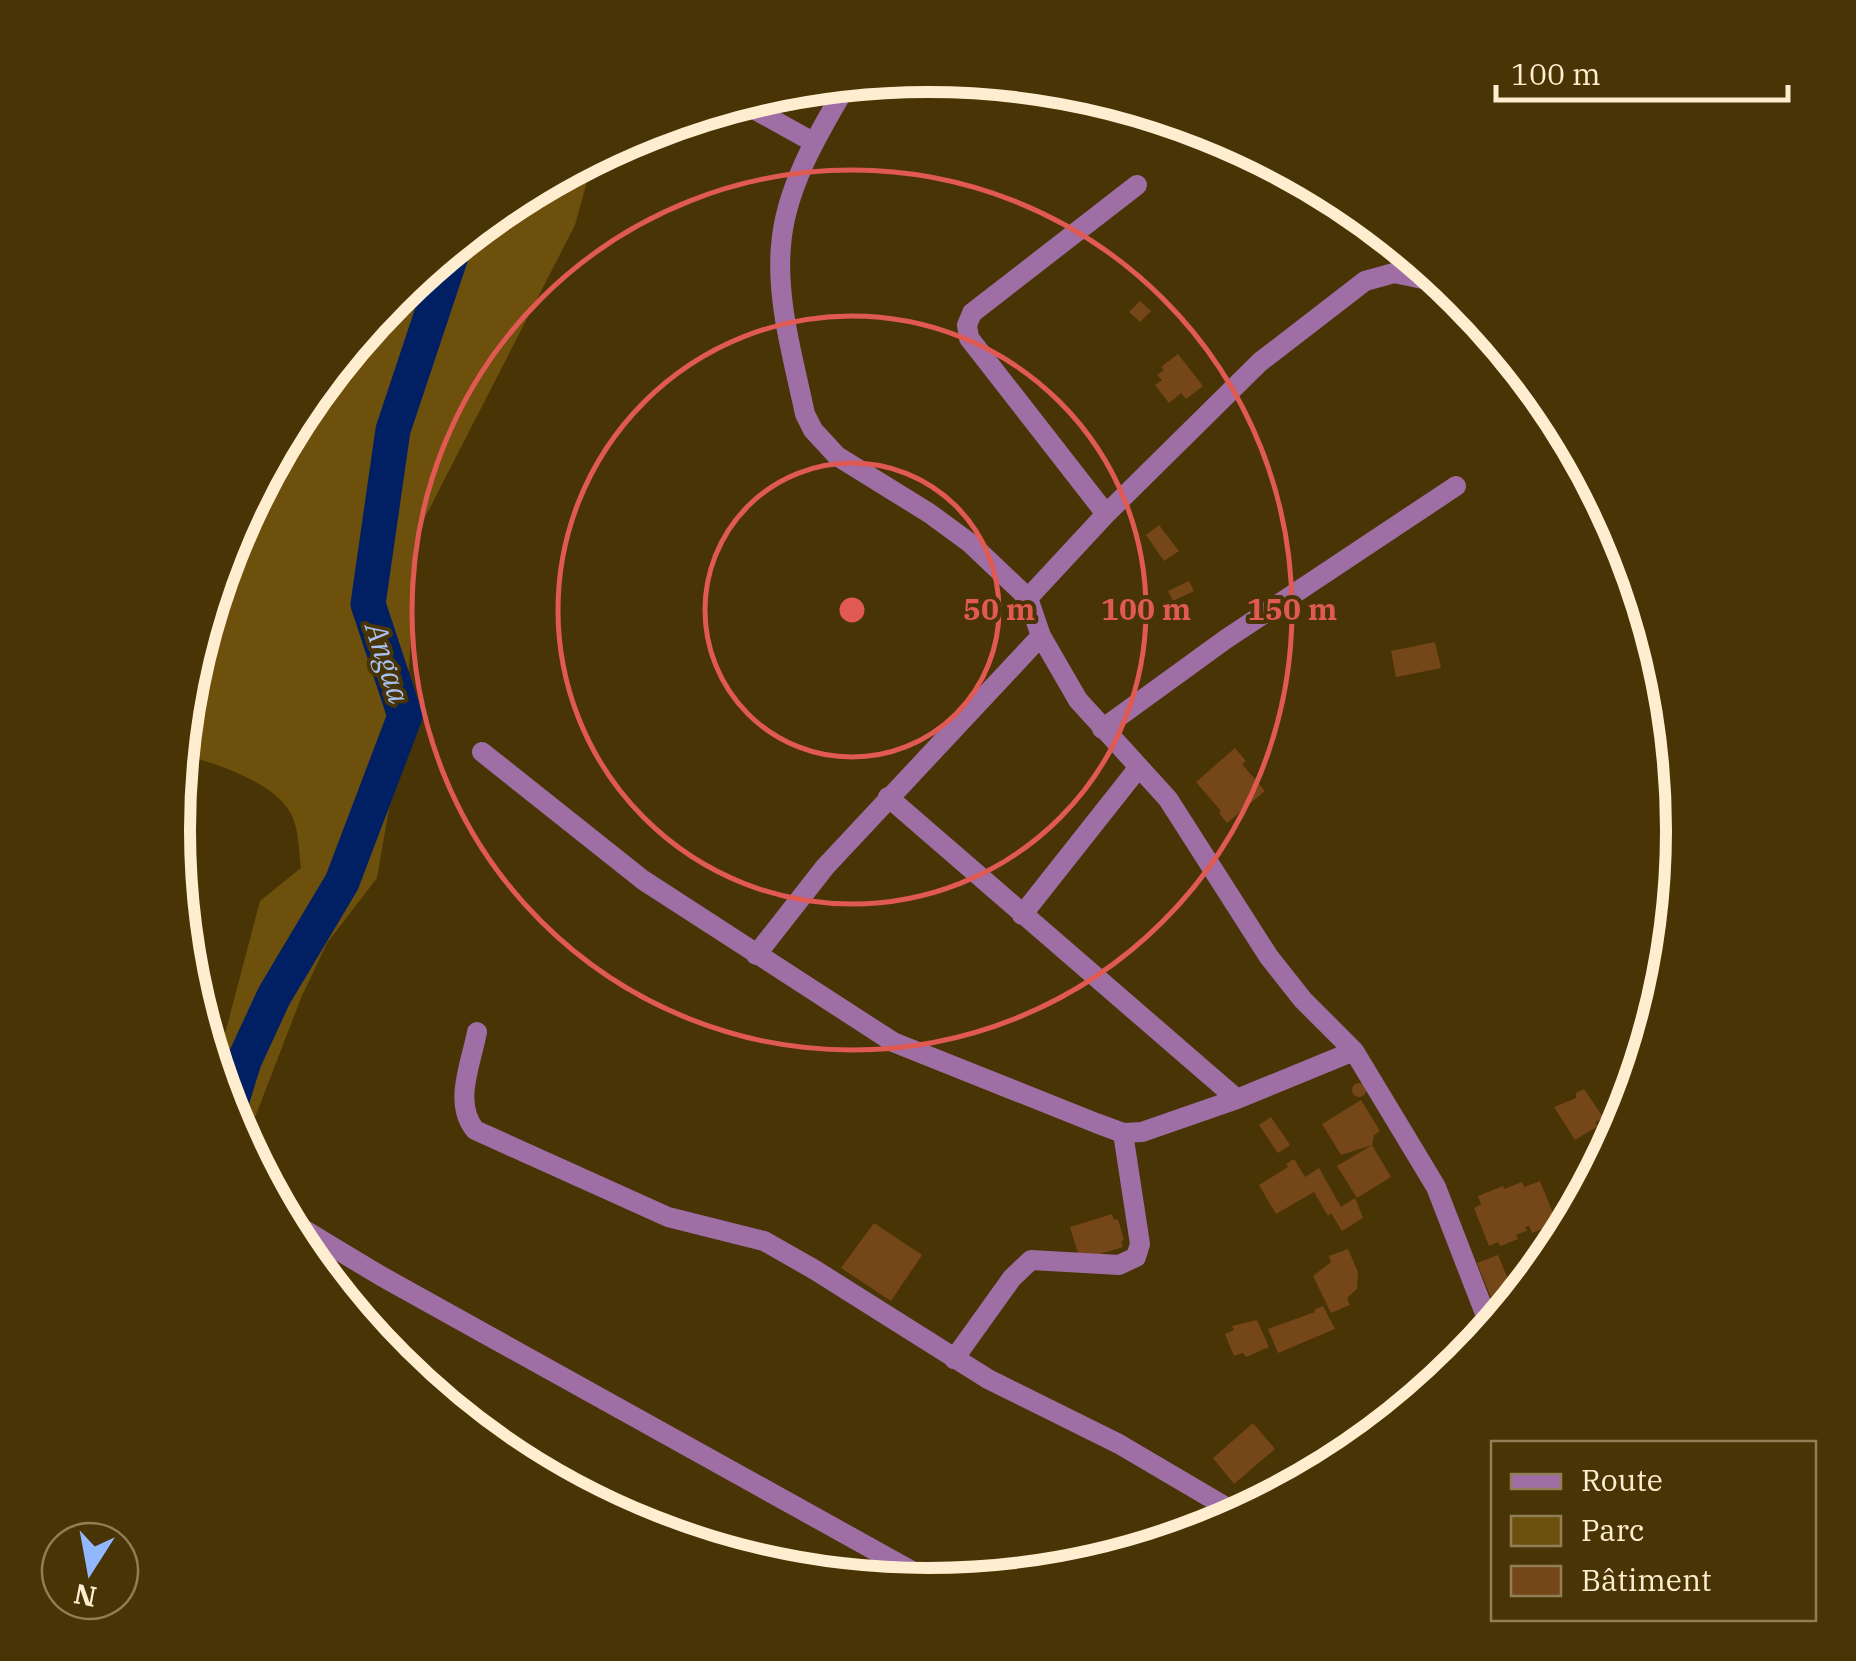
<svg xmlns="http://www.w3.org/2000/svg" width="1856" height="1661" font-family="'IBM Plex Serif',serif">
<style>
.green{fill:#6e500d}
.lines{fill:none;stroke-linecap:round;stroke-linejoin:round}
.river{stroke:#012064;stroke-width:35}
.building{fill:#754617}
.street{stroke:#9e6ea5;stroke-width:20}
.ring{fill:none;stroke:#e05952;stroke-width:5}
.labels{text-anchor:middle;stroke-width:8;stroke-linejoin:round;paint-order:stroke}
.water-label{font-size:30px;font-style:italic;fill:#a7c2f2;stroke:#493406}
.rim{fill:none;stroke:#feedcf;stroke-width:12}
.centre{fill:#e05952;stroke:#493406;stroke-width:5}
.ring-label{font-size:30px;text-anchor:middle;font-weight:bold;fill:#e05952;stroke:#493406;stroke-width:8;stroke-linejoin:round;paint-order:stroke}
</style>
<rect width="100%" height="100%" fill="#493406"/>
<path class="green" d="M594,156l-19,69 -155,302 -15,189 -28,162 -50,65 -26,55 -57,148 -14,-27 -17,-54 4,-1 43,-163 41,-33c-2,-15 -2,-33 -7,-47 -12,-38 -80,-58 -114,-67l7,-71 43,-142 70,-131 94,-114 115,-94z
M1585,465l41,77 43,142 3,32 -32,-68z"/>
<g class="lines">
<path class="river" d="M228,1113l16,-52 30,-65 68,-114 63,-166 -37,-112 25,-174 61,-183"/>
</g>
<path class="building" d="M1140,301l11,10 -11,11 -11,-10z
M1178,354l25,32 -17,13 -5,-6 -12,10 -14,-18 7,-5 -5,-5 7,-5 -3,-3z
M1159,525l20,26 -15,10 -18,-26z
M1189,581l5,10 -21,10 -5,-10z
M1435,642l6,26 -45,9 -5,-26z
M1235,748l11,13 -4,3 23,27 -38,32 -8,-10 2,-2 -25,-29z
M1352 1090a7 7 0 1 1 14 0a7 7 0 1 1-14 0Z
M1584,1089l19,28 -8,6 3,3 -23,14 -21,-33 22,-9v-5z
M1361,1100l19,31 -6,4 -2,10 -31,10 -19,-31z
M1271,1117l19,28 -12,8 -19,-28z
M1372,1145l19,32 -34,21 -20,-32z
M1294,1159l11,18 14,-9 22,39 14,-9 8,20 -21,13 -11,-18 -3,3 -14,-24 -38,22 -17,-29 29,-18 -2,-3z
M1540,1181l17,42 -25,10 -3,-7 -4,1 2,4 -11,4 2,4 -18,7 -2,-4 -9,4 -15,-38 7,-4 -3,-8 25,-10 1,3 18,-7 2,5z
M1112,1214l2,6 4,-1 6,21 -3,1 2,6 -43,13 -10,-33z
M874,1223l48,32 -31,46 -50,-33z
M1348,1249l10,23 -1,17 -10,9 3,7 -19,8 -18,-37 18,-14 -2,-6z
M1498,1255l17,41 -21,9 -17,-42z
M1323,1306l12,23 -57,24 -10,-24 47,-17 -1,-2z
M1257,1320l12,27 -23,10 -3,-4 -9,3 -9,-22 9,-4 -2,-4z
M1253,1423l22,26 -41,35 -21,-26z
M1325,1451l12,13 -52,28 -2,-3z
M1192,1525l14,7 -20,6z"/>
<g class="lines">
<path class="street" d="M848,83c-29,49 -63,105 -67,163 -5,55 13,115 24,168l8,16 24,26 92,57 41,30 58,55 13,38 37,64 90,99 101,158 34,43 51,51 82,136 55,142
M741,102l72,40
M1106,514l-137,-176 -2,-13 5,-12 165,-128
M1028,598l78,-84 154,-152 105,-81 29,-8 43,9
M1102,729l124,-90 230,-153
M482,752l161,128 250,162 203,81 27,10 19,-1 95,-33 117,-48
M888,797l349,302
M1022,915l117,-148
M756,955l69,-88 216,-231
M477,1032c-6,32 -24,71 -2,98l193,87 96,24 51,29 173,109 131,65 102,60 17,14
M293,1223l88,53 556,309
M954,1359l58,-81 19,-18 88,5 17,-8 4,-13 -17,-111"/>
</g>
<g class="ring">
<circle cx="852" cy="610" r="147"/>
<circle cx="852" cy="610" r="294"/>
<circle cx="852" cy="610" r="440"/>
</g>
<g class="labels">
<g class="water-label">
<text transform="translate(387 663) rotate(72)" y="10">Angaa</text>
</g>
</g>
<path d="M0 0H1856V1661H0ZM190 830a738 738 0 1 1 1476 0a738 738 0 1 1-1476 0Z" fill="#493406" fill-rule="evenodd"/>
<path class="rim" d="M190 830a738 738 0 1 1 1476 0a738 738 0 1 1-1476 0Z"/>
<circle cx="852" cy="610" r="15" class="centre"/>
<g class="ring-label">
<text x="999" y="620">50 m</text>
<text x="1146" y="620">100 m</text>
<text x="1292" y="620">150 m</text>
</g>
<rect x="1491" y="1441" width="325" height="180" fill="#493406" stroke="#917e56" stroke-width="2.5"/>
<rect x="1511" y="1474" width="50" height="15" fill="#9e6ea5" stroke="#917e56" stroke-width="2.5"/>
<text x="1581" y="1491" font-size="30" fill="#feedcf">Route</text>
<rect x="1511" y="1516" width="50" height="30" fill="#6e500d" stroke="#917e56" stroke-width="2.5"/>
<text x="1581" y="1541" font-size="30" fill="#feedcf">Parc</text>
<rect x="1511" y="1566" width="50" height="30" fill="#754617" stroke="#917e56" stroke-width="2.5"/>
<text x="1581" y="1591" font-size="30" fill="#feedcf">Bâtiment</text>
<g transform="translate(90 1571) rotate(191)"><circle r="48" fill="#493406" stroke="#917e56" stroke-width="2.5"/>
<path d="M0-8L18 38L0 25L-18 38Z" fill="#92b7fd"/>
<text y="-15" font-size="28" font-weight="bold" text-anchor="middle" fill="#feedcf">N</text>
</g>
<path d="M1496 85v15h292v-15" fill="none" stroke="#feedcf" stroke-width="5"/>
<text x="1511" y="85" font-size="30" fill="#feedcf" stroke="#493406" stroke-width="8" paint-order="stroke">100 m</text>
</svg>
